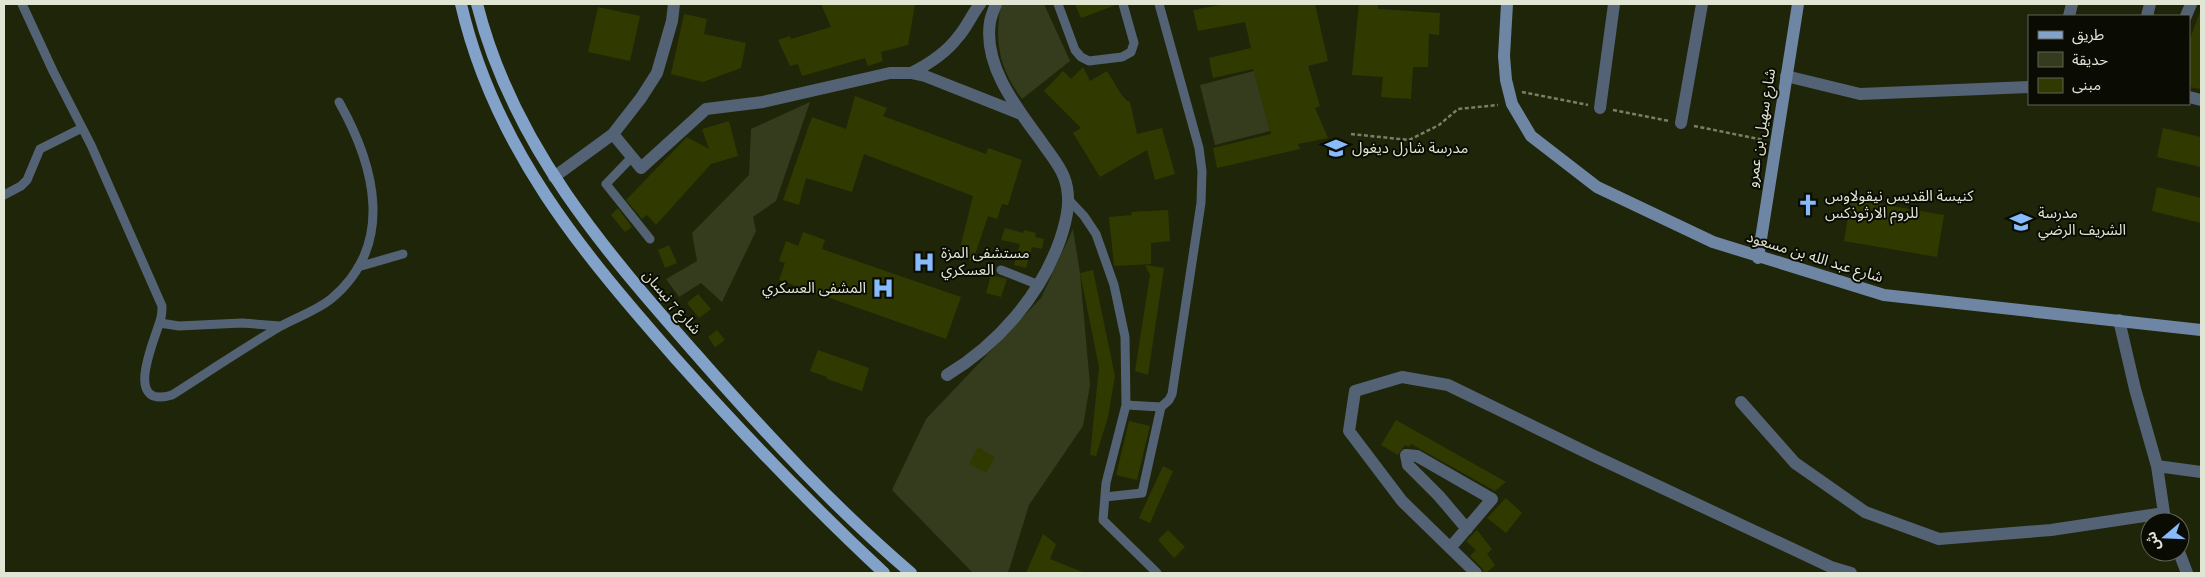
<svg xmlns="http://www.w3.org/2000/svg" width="2205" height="577" font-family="'Playfair Display','Noto Sans Arabic',serif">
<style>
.green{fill:#353c1e}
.building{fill:#303a00}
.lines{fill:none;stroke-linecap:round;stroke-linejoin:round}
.path{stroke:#797e67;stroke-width:2.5;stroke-dasharray:4 2.5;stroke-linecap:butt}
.lane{stroke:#536275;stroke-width:9}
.street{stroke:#536275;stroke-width:12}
.secondary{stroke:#6e86a4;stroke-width:12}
.primary{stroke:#83a2c9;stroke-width:12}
.labels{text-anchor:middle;stroke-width:4;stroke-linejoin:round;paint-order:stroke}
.street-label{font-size:15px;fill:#e0e5d4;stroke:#0a0c03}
.poi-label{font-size:15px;fill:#e0e5d4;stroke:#0a0c03;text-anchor:start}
</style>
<rect width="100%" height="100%" fill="#1f2508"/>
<path class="green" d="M1001,4h43l26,57 -48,38c-23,-31 -28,-57 -21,-95z
M1254,71l16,60 -55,14 -15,-60z
M810,102l-34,99 -23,16 3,14 -34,71 -21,-19 -22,14 -13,-18 31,-18 -5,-28 57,-58 2,-46z
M1073,229l7,44 10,112 -7,41 -54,79 -20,65 -3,3h-33l-81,-83 34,-71 115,-121z"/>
<path class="building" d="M821,4h94l-7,41 -27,7 2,9 -15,5 -3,-8 -63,18 -4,-12 -8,2 -12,-26 12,-4 1,3 40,-12z
M1075,4h41v1l-35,13z
M1225,4h90l13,57 -20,5 12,40 -5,2 13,30 -30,6 2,5 -83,19 -4,-20 58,-14 -18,-65 -40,9 -4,-20 42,-10 -6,-26 -47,9 -5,-21z
M1359,4h19v5l62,4 -1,22 -10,-1 -1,33h-15l-2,32 -30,-2 2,-20 -31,-2z
M598,7l42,9 -10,45 -42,-9z
M2200,12h1v77l-12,-2v-45z
M684,14l23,5 -3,15 42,9 -5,25 -38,14 -32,-8z
M1083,67l7,14 17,-10 14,23 6,7 3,1 7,32 25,-6 13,46 -20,6 -8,-30 -47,27 -27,-44 8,-5 -37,-37 19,-20 8,8z
M855,96l32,12 -4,8 103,38 2,-6 34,12 -14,45 -6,-1 -5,15 -9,-3 -15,45 -15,-5 15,-60 -109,-42 -12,38 -46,-14 -7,27 -16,-5 29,-83 34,12z
M729,121l9,35 -27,8 -55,61 -9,-10 -5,4 -16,-19 61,-63 22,12 -7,-20z
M2163,128l38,9v30l-44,-10z
M2157,187l44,11v25l-49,-12z
M1851,199l93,16 -7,42 -93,-16z
M618,208l14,19 -7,5 -14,-17z
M1168,210l2,31 -19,2v21l-37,2 -5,-49 23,-2 -1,-3z
M1005,228l18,5 1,-3 12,3 -1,4 9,2 -2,10 -10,-2 -6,21 -12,-3 6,-21 -19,-4z
M803,232l22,8 -3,9 139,48 -15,42 -167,-59 6,-17 -6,-2 7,-20 12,5z
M669,245l8,18 -12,5 -7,-18z
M1145,265l19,3 -16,107 -13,-4 15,-96z
M1093,270l22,106 -7,41 -12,39 -6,-1 9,-88 -19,-94z
M991,275l16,4 -6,18 -15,-4z
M698,294l13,15 -12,9 -12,-15z
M717,330l8,10 -10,7 -7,-10z
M818,350l51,18 -7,23 -35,-12v-2l-17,-6z
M1396,420l110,62 -11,9 -84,-47 -2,3 -4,-2 -7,10 -17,-10z
M1129,421l21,5 -13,54 -21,-5z
M978,447l17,10 -9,16 -17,-9z
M1163,466l10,5 -23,52 -11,-5z
M1506,498l16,15 -16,20 -19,-15z
M1168,530l17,17 -11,11 -16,-18z
M1477,530l15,19 -5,5 8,11 -9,8h-2l-2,-5 -12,-12 6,-6 -10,-9z
M1043,534l13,10 -6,15 35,14h-59z"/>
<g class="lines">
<path class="path" d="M1522,92l66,13
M1613,110l56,11
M1694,126l70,14
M1351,134l58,6 30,-15 19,-16 40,-4"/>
<path class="lane" d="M22,4l31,67 38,74 71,161c0,5 0,10 -2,15 -5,18 -38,89 12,74 36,-23 72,-47 109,-69 16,-9 35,-15 50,-27 65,-54 44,-133 8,-197
M1058,4l17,46 6,7 8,4 33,-4 9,-5 3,-9 -11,-39
M632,157l-26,27 44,55
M4,195l17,-9 6,-6 13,-31 42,-21
M1068,199l16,17 12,18 18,51 11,52 1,68 -20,78 -3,37 54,53
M358,267l45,-13
M1001,270l38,15
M160,323l19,3 63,-3 38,3
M1126,405l35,2 8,-7 3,-6 29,-191 1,-32 -3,-23 -40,-144
M1105,497l37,-4 19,-86"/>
<path class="street" d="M2069,16l3,-12
M2147,16l3,-12
M2186,16l5,-12
M911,73c18,-9 35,-20 47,-36 9,-10 14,-23 22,-33
M1786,76l74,18 169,-7
M2189,97l12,3
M1600,108l14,-104
M1681,123l21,-119
M613,134l28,34 65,-59 57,-7 127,-29h21l14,3 96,38
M554,177l59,-43 28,-36 16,-25 15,-52 2,-17
M2119,320l16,69 22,77 7,47 3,9
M947,375c51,-31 93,-79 113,-135 7,-21 12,-42 4,-63 -5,-13 -15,-24 -23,-36 -24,-33 -58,-75 -51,-119 1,-6 4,-13 6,-18
M1741,402l54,61 70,49 74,27 112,-9 113,-17
M2157,466l44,6
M1450,548l42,-49 -75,-43 -11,-1 2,10 31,31 28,33
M2179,552l8,21
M1476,573l-74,-72 -53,-70 6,-40 47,-14 46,8 146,71 237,111 20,6"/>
<path class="secondary" d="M1507,4l-3,52 2,24 6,24 19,32 66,51 116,55 171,53 317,35
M1758,258l40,-254"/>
<path class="primary" d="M461,4c33,143 120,247 215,355 67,75 135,146 208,214
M477,4c36,143 130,249 225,357 65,74 133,147 209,212"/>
</g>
<defs>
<g id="school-bare" transform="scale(1.725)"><path d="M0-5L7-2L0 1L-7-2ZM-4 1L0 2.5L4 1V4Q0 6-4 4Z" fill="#87bbfb" stroke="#0a0c03" stroke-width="2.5" paint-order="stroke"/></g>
<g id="church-bare" transform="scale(1.725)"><path d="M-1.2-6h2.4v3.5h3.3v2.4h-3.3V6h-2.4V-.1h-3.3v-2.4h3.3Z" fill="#87bbfb" stroke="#0a0c03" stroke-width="2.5" paint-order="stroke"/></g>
<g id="hospital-bare" transform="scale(1.725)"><path d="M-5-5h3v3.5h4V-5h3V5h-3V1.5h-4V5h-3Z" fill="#87bbfb" stroke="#0a0c03" stroke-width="2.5" paint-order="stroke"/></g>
</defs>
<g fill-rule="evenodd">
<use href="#school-bare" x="1336" y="148"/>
<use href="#church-bare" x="1808" y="205"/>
<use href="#school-bare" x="2021" y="222"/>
<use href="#hospital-bare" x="924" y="262"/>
<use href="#hospital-bare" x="883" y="288"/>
</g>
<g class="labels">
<g class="street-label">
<text transform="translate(1761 128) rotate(-81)" y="5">شارع سهيل بن عمرو</text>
<text transform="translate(1815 257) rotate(17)" y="5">شارع عبد الله بن مسعود</text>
<text transform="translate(672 302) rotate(49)" y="5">شارع 7 نيسان</text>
</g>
<g class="poi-label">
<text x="1352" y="153">مدرسة شارل ديغول</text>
<text x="1825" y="201">كنيسة القديس نيقولاوس<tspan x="1825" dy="17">للروم الارثوذكس</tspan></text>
<text x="2038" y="218">مدرسة<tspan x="2038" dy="17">الشريف الرضي</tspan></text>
<text x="941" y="258">مستشفى المزة<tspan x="941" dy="17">العسكري</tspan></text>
<text x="866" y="293" text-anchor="end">المشفى العسكري</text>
</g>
</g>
<rect width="2205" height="577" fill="none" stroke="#e0e5d4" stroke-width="10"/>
<rect x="2028" y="15" width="162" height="90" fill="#0a0c03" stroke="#606357"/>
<rect x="2038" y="31" width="25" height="8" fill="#83a2c9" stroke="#606357"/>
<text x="2072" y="40" font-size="15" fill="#e0e5d4">طريق</text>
<rect x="2038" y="52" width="25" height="15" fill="#353c1e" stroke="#606357"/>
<text x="2072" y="65" font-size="15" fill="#e0e5d4">حديقة</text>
<rect x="2038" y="78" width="25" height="15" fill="#303a00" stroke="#606357"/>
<text x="2072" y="90" font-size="15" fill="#e0e5d4">مبنى</text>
<g transform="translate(2165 537) rotate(251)"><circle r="24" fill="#0a0c03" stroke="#606357"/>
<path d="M0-4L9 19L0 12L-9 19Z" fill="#87bbfb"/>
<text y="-8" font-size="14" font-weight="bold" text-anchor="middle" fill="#e0e5d4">ش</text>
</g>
</svg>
